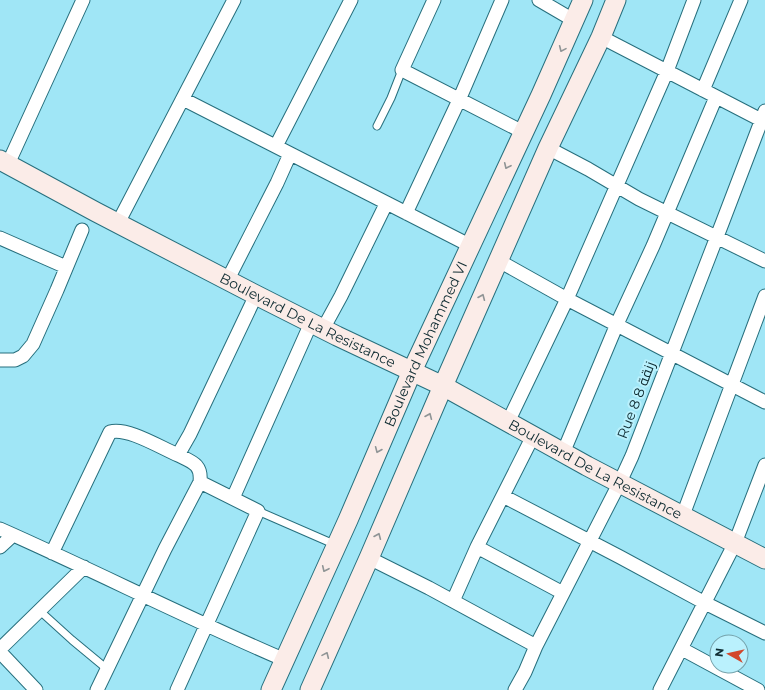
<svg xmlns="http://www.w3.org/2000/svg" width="765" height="690" font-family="Montserrat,Cairo,sans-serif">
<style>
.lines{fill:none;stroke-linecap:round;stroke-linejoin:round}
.lane-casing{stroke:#276f7d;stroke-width:9}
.street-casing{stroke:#276f7d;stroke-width:15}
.secondary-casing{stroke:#276f7d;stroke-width:21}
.lane{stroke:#fff;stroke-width:7}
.street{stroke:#fff;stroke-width:13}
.secondary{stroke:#fbece8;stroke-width:19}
.oneway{stroke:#909596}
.labels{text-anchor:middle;stroke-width:4;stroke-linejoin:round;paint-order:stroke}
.street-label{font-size:14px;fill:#0e2b31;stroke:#baf1fd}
</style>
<rect width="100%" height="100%" fill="#a0e6f6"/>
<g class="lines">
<g class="lane-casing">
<path id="lane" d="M377,126l14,-28 11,-28
M258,511l78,34
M40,611l32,29 35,29"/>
</g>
<g class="street-casing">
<path id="street" d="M434,0l-32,70 121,62
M539,0l36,21
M601,37l164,85
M703,90l38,-90
M183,99l288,147
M276,146l75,-146
M548,148l40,21 51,30 126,62
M8,164l75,-164
M406,213l53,-113 43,-100
M118,223l116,-223
M0,238l66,29
M499,261l68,38 198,103
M227,281l50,-98 13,-29
M323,329l18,-33 45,-92
M0,360h15l8,-4 10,-12 24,-54 25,-60
M508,422l59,-123 100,-228 27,-71
M563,453l54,-129 36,-78 63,-149
M178,455c14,7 24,9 22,27
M503,496l117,61 85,46 60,30
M233,498l78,-175
M683,515l82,-219
M0,529c95,42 189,90 285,131
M0,547l13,-12
M477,547l86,46
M52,553l58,-121c18,-5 51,16 68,23l12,-21 66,-139
M369,558l60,30 107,58
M453,601l24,-54 56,-111
M0,649l84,-82
M682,649l76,41
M0,652l36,38
M97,690l68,-141 35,-67 58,29 -81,179
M515,690l10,-18 11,-26 84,-164 12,-26 91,-235 42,-110
M660,690l75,-147 30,-78"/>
</g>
<g class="secondary-casing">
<g id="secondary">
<path id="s1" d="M0,160l96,52 160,83 81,41 106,50 144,80 178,93"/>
<path id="s2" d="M271,690l77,-170 64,-149 129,-276 42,-95"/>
<path d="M310,690l59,-132 74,-172 105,-238 53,-111 15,-37"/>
</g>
</g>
<use href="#lane" class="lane"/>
<use href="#street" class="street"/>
<use href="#secondary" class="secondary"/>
</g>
<defs><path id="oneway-chevron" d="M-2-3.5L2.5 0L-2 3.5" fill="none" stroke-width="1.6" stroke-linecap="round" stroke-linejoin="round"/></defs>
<g class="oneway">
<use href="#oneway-chevron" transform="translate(562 49) rotate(114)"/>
<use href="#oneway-chevron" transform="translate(507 166) rotate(115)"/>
<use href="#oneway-chevron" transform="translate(482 297) rotate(-67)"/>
<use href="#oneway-chevron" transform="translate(429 416) rotate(-67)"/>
<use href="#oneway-chevron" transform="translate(378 450) rotate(113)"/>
<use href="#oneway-chevron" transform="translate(378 536) rotate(-67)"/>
<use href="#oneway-chevron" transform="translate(325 569) rotate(115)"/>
<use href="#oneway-chevron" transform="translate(326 655) rotate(-66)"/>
</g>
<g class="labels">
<g class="street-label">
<text dy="5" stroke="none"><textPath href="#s1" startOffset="347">Boulevard De La Resistance</textPath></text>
<text dy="5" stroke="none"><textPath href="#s2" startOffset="379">Boulevard Mohammed VI</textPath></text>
<text transform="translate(636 400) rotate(-69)" y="5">Rue 8 8 زنقة</text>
<text dy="5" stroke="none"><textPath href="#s1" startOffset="671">Boulevard De La Resistance</textPath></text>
</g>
</g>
<g transform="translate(729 654) rotate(278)"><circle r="19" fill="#baf1fd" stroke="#75a2ab"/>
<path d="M0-3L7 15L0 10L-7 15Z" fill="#d2472c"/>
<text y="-6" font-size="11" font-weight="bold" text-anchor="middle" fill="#0e2b31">N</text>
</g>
</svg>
